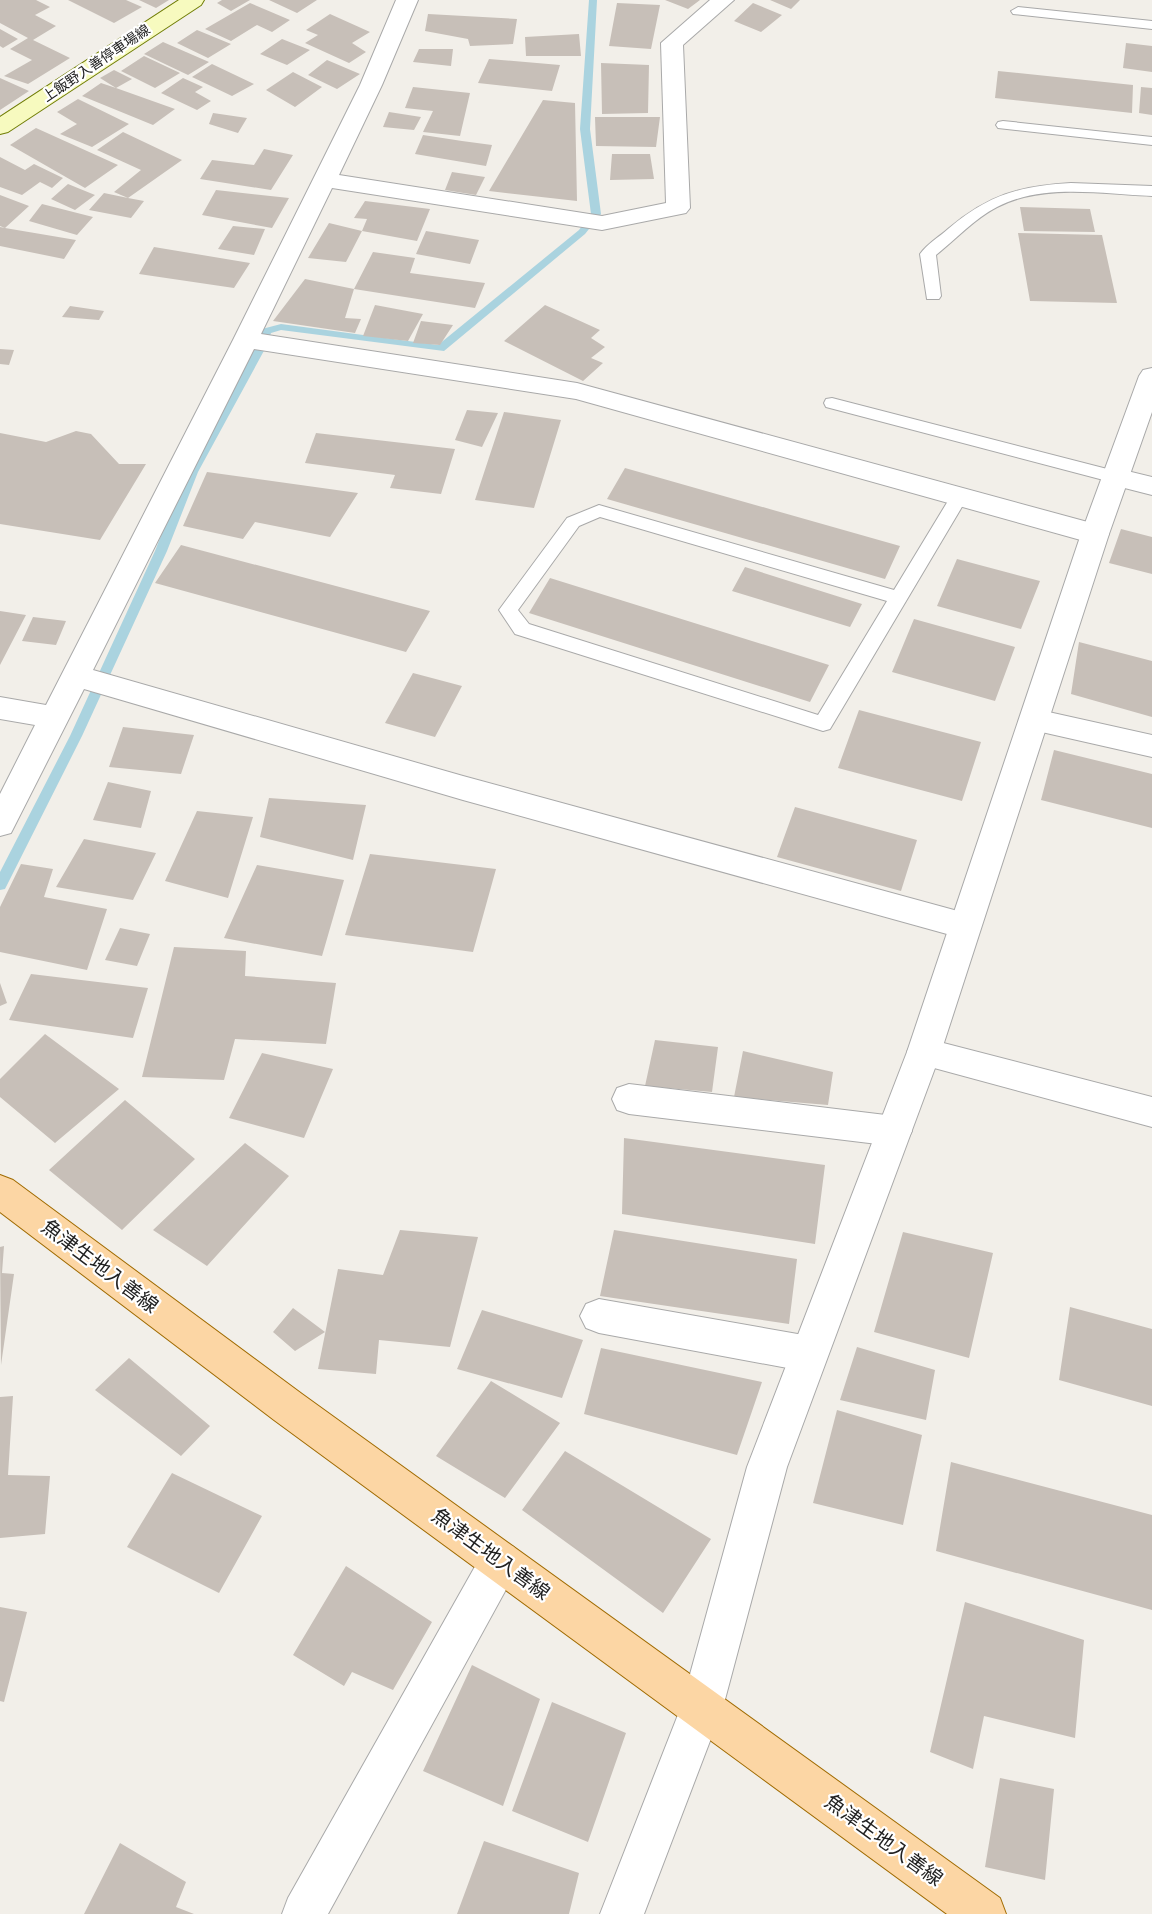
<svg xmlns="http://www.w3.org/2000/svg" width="1152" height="1914" font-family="Quicksand,'Noto Sans JP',sans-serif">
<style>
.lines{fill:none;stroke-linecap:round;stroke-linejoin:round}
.stream{fill:#aad3df;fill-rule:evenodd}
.building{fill:#c7bfb8}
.service-casing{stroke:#a9a9a9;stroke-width:2}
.minor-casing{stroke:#a9a9a9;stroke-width:2}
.tertiary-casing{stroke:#a9a9a9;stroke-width:2}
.secondary-casing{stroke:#707d05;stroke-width:2}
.primary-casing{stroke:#a06b00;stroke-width:2}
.service{fill:#fff;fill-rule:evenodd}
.minor{fill:#fff;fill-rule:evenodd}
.tertiary{fill:#fff;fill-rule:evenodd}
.secondary{fill:#f7fabf;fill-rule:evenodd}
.primary{fill:#fcd6a4;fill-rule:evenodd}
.labels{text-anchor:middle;stroke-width:4.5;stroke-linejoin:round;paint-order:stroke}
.far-street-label{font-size:14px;fill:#222;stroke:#fff}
.near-street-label{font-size:20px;fill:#222;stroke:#fff}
</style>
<rect width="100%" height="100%" fill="#f2efe9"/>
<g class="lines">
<path class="stream" d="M589,0h8l-7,129 11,85 -16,20 -141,117 -163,-21 -10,3 -5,14 -68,125 -31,79 -85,185 -77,153 -5,1v-18l70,-136 85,-185 31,-79 70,-125 6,-18 19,-5 157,21 141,-115 12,-16 -11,-85z"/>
</g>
<path class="building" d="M0,0h36l14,7 -15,8 21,11 -23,14 37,18 -42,26 -24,-8 28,-16 -22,-11 18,-11 -28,-15z
M68,0h58l16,7 -28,16z
M139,0h30l-13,8z
M222,0h28l-19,11 -14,-8z
M269,0h48l-20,13z
M665,0h35l-12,9z
M770,0h30l-9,9z
M250,3l40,17 -18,12 -15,-7 -26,16 -26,-12z
M617,3l43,2 -9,44 -42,-3z
M753,3l29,12 -21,17 -27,-11z
M330,14l40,18 -18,11 14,9 -17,11 -44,-20 13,-8 -12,-5z
M428,14l89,5 -4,25 -43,2 -2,-7 -43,-8z
M0,29l18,10 -15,9 -3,-2z
M197,30l34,14 -23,14 -31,-15z
M579,34l2,22h-55l-1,-19z
M282,39l28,11 -23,15 -27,-11z
M163,42l46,20 -21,13 -44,-21z
M1126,43l26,3v26l-29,-4z
M419,49h34l-2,17 -38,-4z
M144,56l36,17 -25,15 -34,-17z
M489,59l71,6 -8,26 -74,-8z
M327,60l33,14 -23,15 -29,-14z
M601,63l48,2 -1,48 -46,1z
M212,64l42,20 -22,12 -40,-19z
M114,70l18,9 -16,9 -16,-10z
M998,71l135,14 -1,28 -137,-15z
M293,72l29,15 -27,20 -29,-17z
M0,78l29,13 -29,19z
M183,78l20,9 -8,5 16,9 -14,9 -36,-17z
M101,83l15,5 59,21 -22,16 -71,-29z
M413,87l57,6 -10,43 -37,-4 10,-21 -28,-3z
M1141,87l11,1v27l-13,-2z
M78,99l51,25 -37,23 -32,-13 17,-10 -20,-12z
M543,100l32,3 2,98 -88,-10z
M389,112l32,5 -7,13 -31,-3z
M213,113l34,5 -9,15 -29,-9z
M595,117h65l-4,30 -60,-1z
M36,128l82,37 -33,23 -75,-43z
M123,132l59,28 -54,38 16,3 -13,17 -42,-8 15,-17 24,5 -14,-6 27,-22 -44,-20z
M423,135l39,6 30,4 -6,21 -71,-12z
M264,149l29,6 -22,35 -71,-11 12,-19 42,5z
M612,154h38l4,25 -44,1z
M0,157l25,13 9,-6 29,14 -11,10 -12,-6 -18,13 -22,-8z
M452,172l33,5 -9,18 -31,-5z
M68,184l27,11 -20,15 -24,-11z
M216,190l73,8 -17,30 -70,-13z
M0,195l29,11 -24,22 -5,-2z
M365,201l65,8 -13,32 -55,-10 5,-12 -13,-1z
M42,204l51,13 -16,18 -48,-14z
M1020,207l70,2 5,23 -71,-1z
M329,223l33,8 -16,31 -38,-4z
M233,226l32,3 -11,26 -36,-6z
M0,227l5,1 71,12 -12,19 -64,-13z
M426,231l53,9 -9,24 -54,-10z
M1018,233l84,2 15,68 -87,-2z
M154,247l96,16 -16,25 -95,-14z
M373,252l42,6 -5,15 75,10 -10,25 -121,-19 -9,29 16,1 -6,14 -82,-12 32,-42 49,10z
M375,305l48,9 -15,27 -45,-5z
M545,305l55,25 -9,8 14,9 -14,11 12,5 -20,18 -79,-40z
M70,306l34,5 -5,9 -37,-3z
M421,321l32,4 -13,20 -27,-2z
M0,349l14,1 -5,15 -9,-1z
M467,410l31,3 -16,34 -27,-7z
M504,412l57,8 -27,88 -59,-8z
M76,431l15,3 28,30h27l-46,76 -100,-16v-91l46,9z
M316,433l139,16 -14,45 -51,-6 5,-13 -90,-12z
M625,468l275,78 -15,33 -278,-80z
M207,472l151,21 -28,44 -75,-15 -12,17 -60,-13z
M1121,529l31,8v37l-43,-11z
M181,545l249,66 -24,41 -251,-69z
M957,559l83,22 -19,48 -84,-23z
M745,567l117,37 -12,23 -118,-36z
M550,578l279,87 -19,37 -281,-89z
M0,611l26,4 -26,50z
M33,617l33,4 -10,24 -34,-4z
M914,619l101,28 -20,54 -103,-29z
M1079,642l73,19v56l-81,-23z
M413,673l49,13 -27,51 -50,-14z
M859,710l122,32 -19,59 -124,-33z
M123,727l71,8 -13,39 -72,-7z
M1054,750l98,24v54l-111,-28z
M108,782l43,9 -10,37 -48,-8z
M269,798l97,7 -13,55 -93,-23z
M795,807l122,33 -16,51 -124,-34z
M197,811l56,6 -25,81 -63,-17z
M84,839l72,14 -23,47 -77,-13z
M370,854l126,15 -23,83 -128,-17z
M21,864l32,5 -9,28 63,12 -20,61 -87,-18v-45z
M257,865l87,15 -22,76 -98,-18z
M120,928l30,6 -13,32 -32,-6z
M174,947l72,4 -1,25 91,7 -10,61 -91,-5 -11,41 -82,-3z
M31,974l117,14 -15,50 -124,-18z
M0,983l7,20 -7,3z
M45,1034l74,55 -64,54 -55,-46v-18z
M655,1040l63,7 -6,45 -67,-6z
M743,1051l90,21 -5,33 -94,-8z
M262,1053l71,16 -29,69 -75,-20z
M125,1100l70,59 -73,71 -73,-60z
M624,1138l201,27 -10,79 -193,-30z
M245,1143l44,33 -82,90 -54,-36z
M400,1230l78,7 -28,110 -71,-7 -3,34 -58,-5 20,-100 45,6z
M614,1230l183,29 -8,65 -189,-28z
M903,1232l90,21 -24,105 -95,-26z
M4,1246l-2,27 12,1 -13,91 -1,-118z
M1070,1307l82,22v77l-93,-26z
M293,1308l32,24 -30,19 -22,-19z
M482,1310l101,30 -21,58 -105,-29z
M857,1347l78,23 -9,50 -86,-20z
M601,1348l161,34 -25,73 -153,-41z
M129,1358l81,68 -29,30 -86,-66z
M491,1381l69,42 -55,75 -69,-42z
M13,1396l-5,79 42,1 -5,58 -45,4v-141z
M837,1410l85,25 -19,90 -90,-22z
M565,1451l146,88 -48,74 -141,-103z
M951,1462l201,53v95l-216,-59z
M172,1473l90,43 -43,77 -92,-46z
M346,1566l86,56 -39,68 -41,-18 -8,14 -51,-31z
M965,1602l119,38 -9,98 -91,-22 -11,53 -43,-17z
M0,1607l27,5 -23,90 -4,-1z
M472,1665l68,34 -37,107 -80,-35z
M552,1702l74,31 -38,109 -76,-31z
M1000,1778l54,11 -9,91 -60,-13z
M484,1841l95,32 -10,41h-112z
M120,1843l66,39 -10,25 18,7h-110z"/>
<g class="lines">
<g class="service-casing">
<path id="service" d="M1018,7l134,14v8l-139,-15 -2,-3z
M1003,121l149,16v8l-154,-17 -2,-3 2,-3z
M1071,183l81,3v10c-50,-2 -109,-13 -155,11 -23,12 -41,32 -61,48l5,41 -2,3h-12l-7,-45c7,-10 19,-17 28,-25 40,-34 71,-43 123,-46z
M832,398l283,73 6,2 3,4 -3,4 -6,2 -289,-76 -2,-4 2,-4z
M960,489l6,2 3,4 -139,234 -7,2 -308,-97 -16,-24 68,-92 32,-13 295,85 60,-99zM600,517l287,84 -69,114 -289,-91 -11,-14 61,-84z"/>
</g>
<g class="minor-casing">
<path id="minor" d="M396,0h22l-36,85 -43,90 263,41 64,-13 -5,-160 49,-43h24l-51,45 7,163 -4,5 -84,17 -270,-42 -71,146 316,49 518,141 10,3 4,7 -4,7 -10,3 -519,-145 -322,-50 -161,321 370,106 502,137 12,4 4,9 -4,9 -12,4 -502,-139 -379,-111 -73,144 -11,3v-42l35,-69 -35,-6v-22l46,8 187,-365 127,-255z
M1115,468l37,9v18l-47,-12 -4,-6 4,-6z
M1035,709l117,26v22l-128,-29 -4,-8 4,-8z
M924,1038l228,59v30l-240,-65 -5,-10 5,-10z
M629,1084l265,32 12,4 6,11 -6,11 -12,4 -265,-32 -12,-4 -5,-11 5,-11z
M599,1299l210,37 13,5 6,13 -6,13 -13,5 -210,-39 -13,-5 -6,-12 6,-12z
M500,1541l14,6 6,14 -6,14 -186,339h-46l6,-16 198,-351z"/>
</g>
<g class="tertiary-casing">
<path id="tertiary" d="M1152,368v44l-43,122 -168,518 -154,415 -64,240 -79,207h-44l81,-207 66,-240 160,-415 174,-518 58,-158 4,-6z"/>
</g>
<g class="secondary-casing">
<path id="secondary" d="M179,0h25l-3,5 -193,127 -8,2v-17z"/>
</g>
<g class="primary-casing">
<path id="primary" d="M0,1175l13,5 289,214 698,504 6,16h-59l-673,-494 -274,-208z"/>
</g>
<use href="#service" class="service"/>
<use href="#minor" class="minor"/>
<use href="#tertiary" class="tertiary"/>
<use href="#secondary" class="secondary"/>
<use href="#primary" class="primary"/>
</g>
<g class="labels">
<g class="far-street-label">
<text transform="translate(96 63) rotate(-34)" y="5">上飯野入善停車場線</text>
</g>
<g class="near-street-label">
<text transform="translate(100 1266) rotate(37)" y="7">魚津生地入善線</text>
<text transform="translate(491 1554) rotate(36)" y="7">魚津生地入善線</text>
<text transform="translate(884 1840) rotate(36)" y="7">魚津生地入善線</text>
</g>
</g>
</svg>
